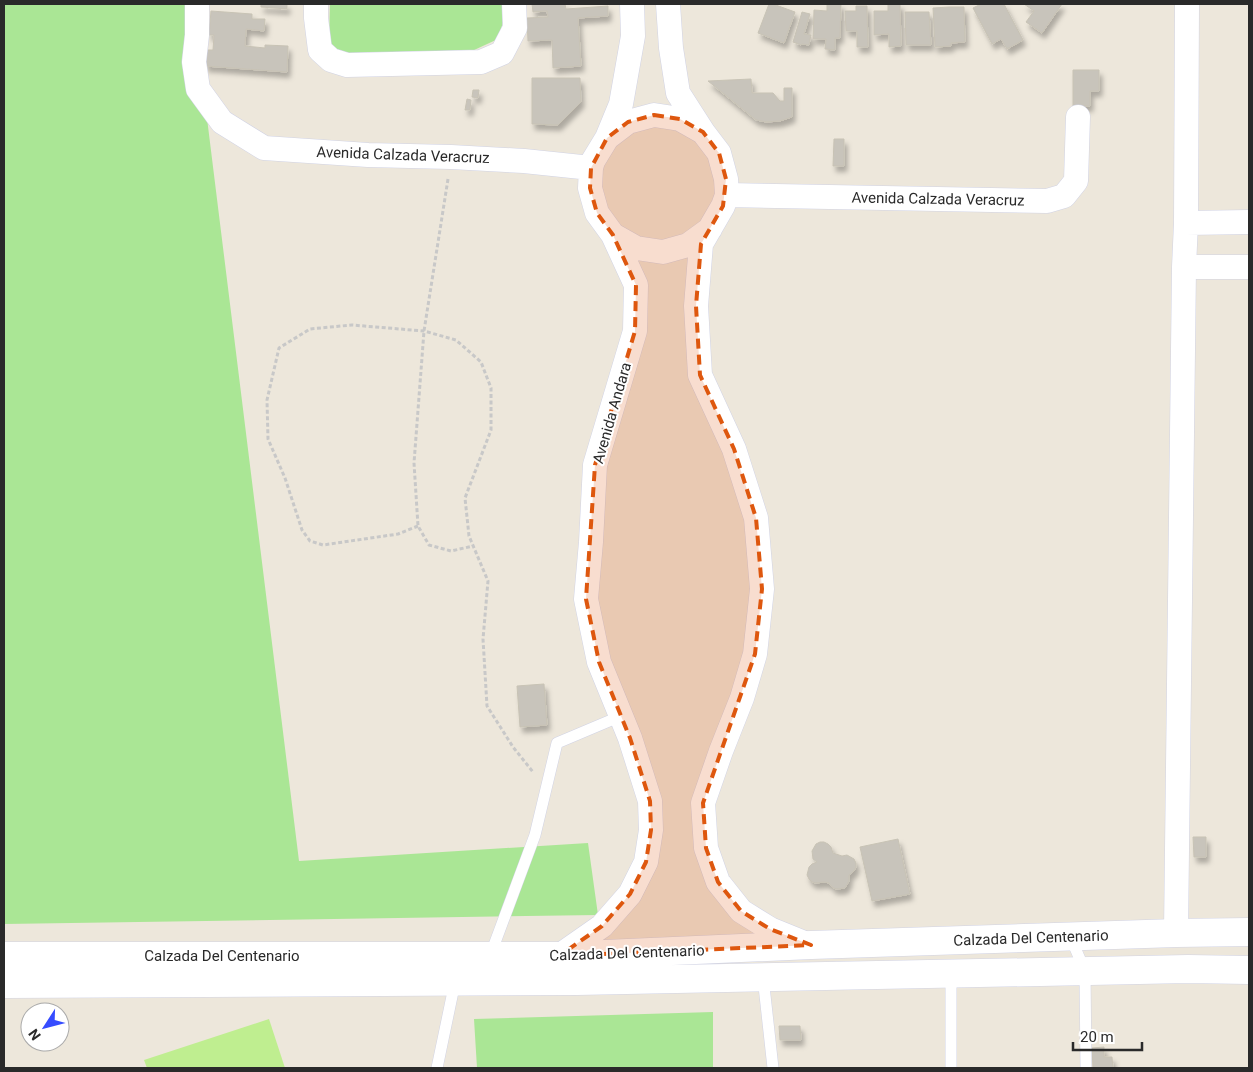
<svg xmlns="http://www.w3.org/2000/svg" width="1253" height="1072" font-family="Roboto,sans-serif">
<style>
.green{fill:#aae695}
.pitch{fill:#bfee90}
.building{fill:#c8c4bb;stroke:#c8c3b5;filter:url(#shadow)}
.lines{fill:none;stroke-linecap:round;stroke-linejoin:round}
.service-casing{stroke:#d1d3e4;stroke-width:12}
.minor-casing{stroke:#d1d3e4;stroke-width:25}
.secondary-casing{stroke:#d1d3e4;stroke-width:29}
.path{stroke:#c8c8c8;stroke-width:3;stroke-dasharray:4 2.5;stroke-linecap:butt}
.service{stroke:#fff;stroke-width:11}
.minor{stroke:#fff;stroke-width:24}
.secondary{stroke:#fff;stroke-width:28}
.marked{fill:#de570e;fill-opacity:0.2;stroke:#de570e;stroke-width:4;stroke-dasharray:10 6;stroke-linejoin:round}
.labels{text-anchor:middle;stroke-width:4;stroke-linejoin:round;paint-order:stroke}
.street-label{font-size:15px;fill:#2a2a2a;stroke:#fff}
</style>
<defs>
<filter id="shadow"><feDropShadow dx="3" dy="5.5" stdDeviation="2.5" flood-color="#0004"/></filter>
</defs>
<rect width="100%" height="100%" fill="#ede7db"/>
<path class="green" d="M4,4h203l-4,82 96,775 289,-18 10,72 -594,9z
M330,4h177l1,2 -10,33 -26,12 -123,7 -13,-5 -7,-14z
M713,1012v56h-236l-3,-49z"/>
<path class="pitch" d="M269,1019l16,49h-138l-3,-8z"/>
<path class="building" d="M261,4h26v5l-26,-2z
M532,4h33l1,5 42,-3v10l-30,2 3,48 -28,2 -1,-28 -24,1 -1,-23 21,-1 -1,-6 -14,1z
M769,4h4l22,8 -11,31 -26,-10z
M827,4h14l-1,34h-5v12l-10,-1 1,-10h-13l1,-29 13,1z
M888,4h12l1,42 -12,1v-13l-15,1v-24h14z
M981,4h23l19,36 -16,9 -6,-10 -9,5 -19,-36z
M1024,4h38l-20,29 -16,-11 8,-11z
M856,6h11l1,41h-11v-16h-11l-1,-20h11z
M949,7h15l1,35 -14,1v3l-16,1 -2,-39z
M211,11l41,3v5h13l-1,12 -18,-2 -1,17 20,2v-3l23,1 -1,26 -82,-6 1,-16h7l1,-15h-5z
M802,12l8,2 -6,20 7,1 -2,10 -7,-1 -1,1 -8,-3z
M905,12h24l2,33h-25z
M1073,70h26v21h-9v15h-17z
M532,78h48l1,24 -23,23 -26,-1z
M751,79l1,14h21l7,8h4v-13h8v29l-12,4 -14,1 -10,-2 -48,-39z
M473,90h6l-1,8 -6,-1z
M467,99l4,1 -1,10h-5z
M834,139h10v27h-11z
M544,684l3,41 -27,2 -3,-41z
M1193,837h13v20h-12z
M898,839l12,55 -38,7 -12,-54z
M820,842h4l4,2 3,3 2,6 9,3 5,-1 7,4 2,4v4l-2,4 -5,4v6l-4,7 -8,1 -4,-1 -4,-5 -5,-1 -8,1 -4,-1 -3,-3 -2,-4 2,-8 3,-3 5,-2 -4,-3 -1,-8 4,-7z
M779,1026h21l1,14h-21z
M1104,1047v10h8l1,11h-20l-1,-20z"/>
<g class="lines">
<g class="service-casing">
<path id="service" d="M1070,936l15,35 1,97
M490,956l45,-121 22,-92 64,-27
M951,974v94
M763,977l10,91
M437,1068l18,-86"/>
</g>
<g class="minor-casing">
<path id="minor" d="M197,4v31l-3,27 4,27 24,33 42,26 104,7 83,2 73,4 67,7
M316,4v14l4,32 11,10 16,5 134,-3 21,-9 13,-25 -1,-24
M668,4l3,44 7,45 25,39 16,21 7,26 1,16 -4,11 -22,38 -5,62 4,69 34,74 22,69 6,71 -7,65 -13,44 -21,53 -18,52 3,45 12,34 23,29 29,18 37,15
M607,138l21,-16 26,-7 26,4 23,13
M727,195l320,6 17,-5 12,-15 2,-64
M1186,223l63,-1
M613,235l23,13 27,4 25,-7 22,-16
M1184,267h65
M1176,933l8,-666 2,-44 1,-219
M559,956l43,-30 28,-32 16,-32 5,-32 -1,-29 -20,-63 -31,-76 -13,-63 5,-57 4,-77 40,-134 1,-46 -23,-50 -16,-22 -7,-25 1,-20 2,-7 14,-23 14,-34 12,-68 -1,-32"/>
</g>
<g class="secondary-casing">
<path id="secondary" d="M4,956h555l252,-11 365,-12 73,-1
M4,984l573,-3 611,-12 61,1"/>
</g>
<path class="path" d="M448,179l-24,152 -10,132 4,63 11,19 22,6 22,-5
M418,526l-20,8 -75,11 -13,-4 -8,-11 -17,-52 -17,-39 -1,-39 12,-52 31,-19 42,-4 72,6 32,9 25,22 10,26v42l-26,68 4,38 19,45 -5,58 4,67 26,41 20,25"/>
<use href="#service" class="service"/>
<use href="#minor" class="minor"/>
<use href="#secondary" class="secondary"/>
</g>
<path class="marked" d="M654,115l26,4 23,13 16,21 7,26 -3,27 -22,38 -5,62 4,69 34,74 22,69 6,71 -7,65 -52,149 3,45 12,34 23,29 29,18 41,16 -252,11 43,-30 28,-32 16,-32 5,-32 -1,-29 -20,-63 -31,-76 -13,-63 9,-134 40,-134 1,-46 -23,-50 -16,-22 -7,-25 1,-20 16,-30 21,-16z"/>
<g class="labels">
<g class="street-label">
<text transform="translate(403 155) rotate(2)" y="5">Avenida Calzada Veracruz</text>
<text transform="translate(938 199) rotate(1)" y="5">Avenida Calzada Veracruz</text>
<text transform="translate(612 413) rotate(-74)" y="5">Avenida Andara</text>
<text transform="translate(1031 938) rotate(-2)" y="5">Calzada Del Centenario</text>
<text transform="translate(627 953) rotate(-2)" y="5">Calzada Del Centenario</text>
<text x="222" y="961">Calzada Del Centenario</text>
</g>
</g>
<rect width="1253" height="1072" fill="none" stroke="#2a2a2a" stroke-width="10"/>
<g transform="translate(45 1027) rotate(234)"><circle r="24" fill="#ffffff" stroke="#aaaaaa"/>
<path d="M0-4L9 19L0 12L-9 19Z" fill="#364cff"/>
<text y="-8" font-size="14" font-weight="bold" text-anchor="middle" fill="#2a2a2a">N</text>
</g>
<path d="M1073 1042v8h69v-8" fill="none" stroke="#2a2a2a" stroke-width="2.5"/>
<text x="1080" y="1042" font-size="15" fill="#2a2a2a" stroke="#ffffff" stroke-width="4" paint-order="stroke">20 m</text>
</svg>
